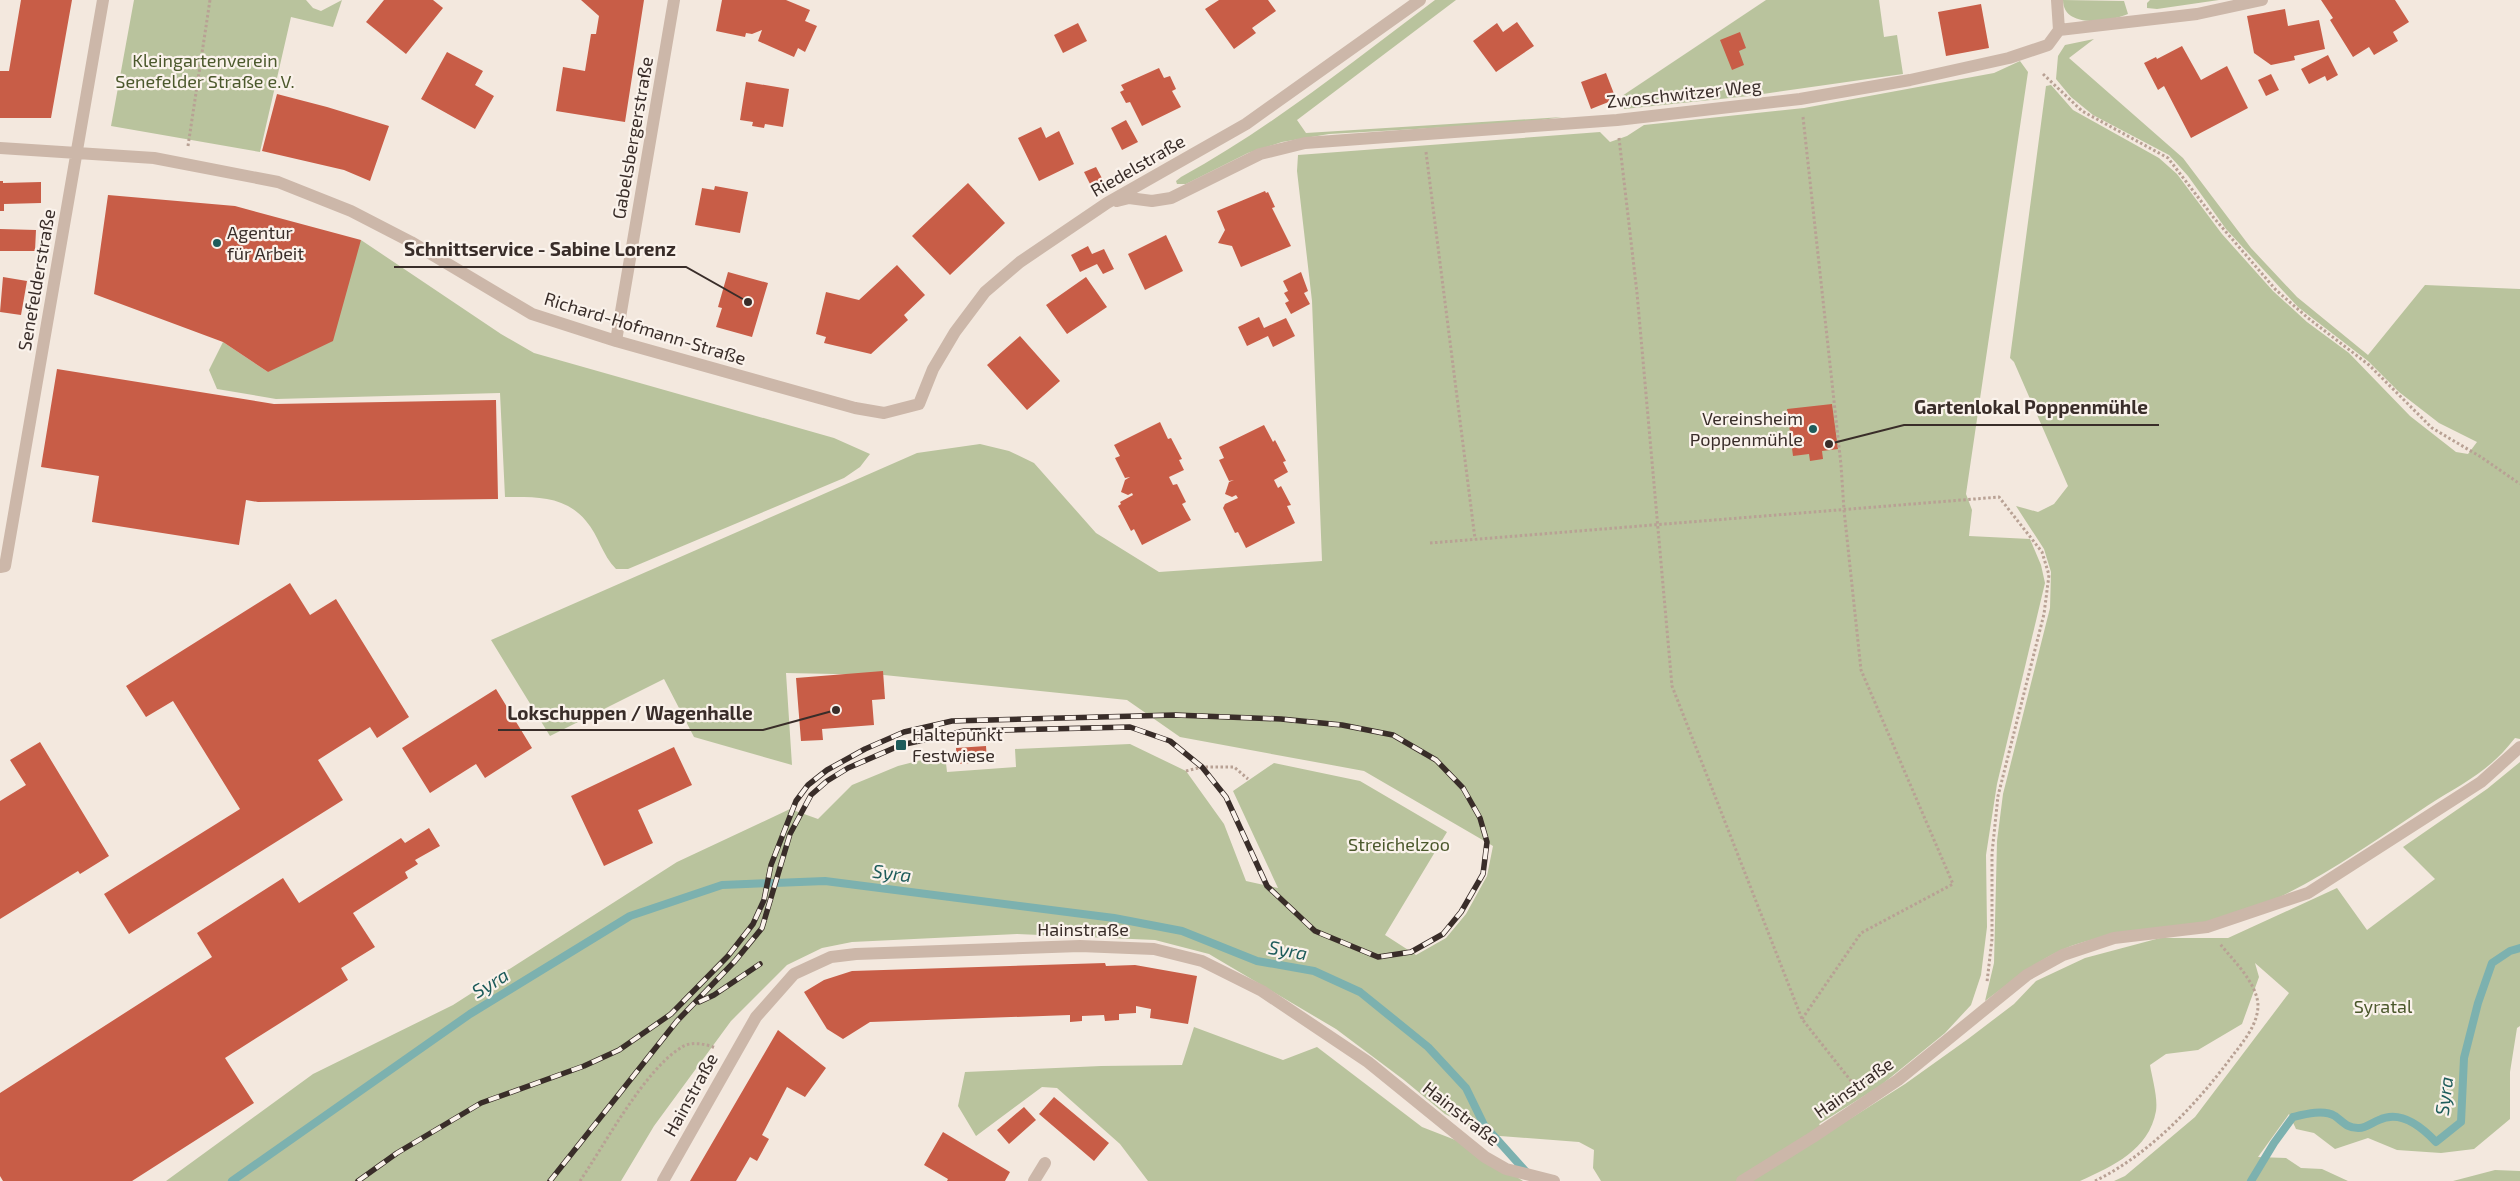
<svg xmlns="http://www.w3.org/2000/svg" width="2520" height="1181" font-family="'Exo 2',sans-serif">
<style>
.green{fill:#b9c39d}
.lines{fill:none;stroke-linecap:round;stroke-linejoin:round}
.stream{stroke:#7cb1af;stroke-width:8}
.building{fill:#c85d47}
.path{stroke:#b8a194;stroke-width:3;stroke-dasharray:2.5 2.5;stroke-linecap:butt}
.street{stroke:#ccb7a9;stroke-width:12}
.rail-casing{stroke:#392d29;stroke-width:5.5}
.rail{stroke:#faf2eb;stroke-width:4;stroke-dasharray:11;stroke-linecap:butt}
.poi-dot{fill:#1e5c5b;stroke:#faf2eb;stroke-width:2}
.labels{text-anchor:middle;stroke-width:4.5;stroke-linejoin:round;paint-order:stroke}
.park-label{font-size:18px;fill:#4b582c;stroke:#faf2eb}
.street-label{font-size:18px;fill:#392d29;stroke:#faf2eb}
.poi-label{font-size:18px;fill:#392d29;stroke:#faf2eb;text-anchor:start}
.water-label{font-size:19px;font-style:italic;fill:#1e5c5b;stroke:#faf2eb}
.leader{fill:none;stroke:#392d29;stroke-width:2}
.callout-dot{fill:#392d29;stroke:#faf2eb;stroke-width:2}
.callout-label{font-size:19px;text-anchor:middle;font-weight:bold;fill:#392d29;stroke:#faf2eb;stroke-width:4.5;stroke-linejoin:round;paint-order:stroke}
</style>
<rect width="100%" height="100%" fill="#f3e8de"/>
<path class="green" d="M134,0h172l7,8 8,3 21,-11 -9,27 -42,-10 -31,135 -149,-26z
M1435,0h21l-159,120 9,13 257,-16 -42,6 -192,11 -47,8 -34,11 -62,31h-9l-1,-3 5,-4c91,-50 171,-115 254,-177z
M1766,0h113l5,37 13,-2 6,39 -154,22 -125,13 -5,-11z
M2063,0l61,1 4,13c-18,8 -65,15 -65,-14z
M2150,0h69l-62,9 -10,-1v-5z
M2094,39l-25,19 114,100 68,90 46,49 71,58 57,-70 95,4v450l-5,-1c-28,36 -53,45 -88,68 -63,42 -138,97 -212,115 -45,11 -93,8 -138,23 -34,11 -63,36 -92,57l9,-38 3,-122 6,-47 47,-186 1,-36 -7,-23 -28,-43 22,6 16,-8 14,-18 -54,-124 -4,-4 36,-272 5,-1 22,25 86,48 18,16 45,60 51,57 34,31 42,31 61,63 46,36 12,2 9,-12 -38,-19 -40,-31 -31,-31 -70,-54 -72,-78 -38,-53 -19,-21 -76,-40 -22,-18 -15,-18 2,-23 7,-11z
M2020,61l8,11 -62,422 6,16 -3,26 61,3 11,26 4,18 -48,201 -11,71 1,72 -6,48 -10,30 -26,28 -65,53 -61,38 7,10 79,-50 63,-45 46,-35 22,-23 49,-23 75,-20h68l109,-50 30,42 68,-51 -32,-32 84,-58 33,-27v264l-3,2 -7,44v47l-36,30 -33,4 -44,-3 -29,-12 -33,11 -21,-16 -18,-4 -7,-15 -31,43 28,1 15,10 21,1 26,12h-234l11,-5 70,-59 94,-124 -34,-30 4,14 -17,47 -44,26 -32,4 -16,11c2,13 8,32 6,46 -7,39 -43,55 -76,70h-479l-8,-13 1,-18 -15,-8 -92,-7 -42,-21 -41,-34 -68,-51 -127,-75 -54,-14 -138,-6 -165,8 -30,6 -35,17 -56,56 -77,105 -33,55h-455l147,-107 140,-69 224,-143 113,-53 28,10 34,-34 46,-19 47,-12 2,18 69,-5 -1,-18 115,-5 56,27 38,53 22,57 32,7 -45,-97 41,-28 86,18 87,51 -62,103 31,20 30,-17 20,-24 21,-38 6,-30 -129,-75 -184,-34 -53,-37 -243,-25 -98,-2 6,92 -98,-28 -30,-58 -114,57 -59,-96 426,-187 63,-9 29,7 25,12 62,70 63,39 163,-11 -10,-260 -15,-130 1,-16 302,-23 10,10 17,-6 17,-11 160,-17 190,-35z
M361,240l140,94 33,19 300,85 36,16 -10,13 -16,11 -216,91h-12c-14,-14 -17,-33 -30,-48 -21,-26 -52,-24 -81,-24l-5,-104 -224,6 -59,-10 -8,-19 14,-28 45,30z
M1194,1027l89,33 34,-13 105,80 41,16 60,38h-375l-28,-37 -63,-56 -15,-1 -66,49 -18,-30 7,-34 136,-6 81,-1z
M2495,1170l25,1v10h-67z"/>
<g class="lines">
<path class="stream" d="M232,1181l238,-167 160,-98 92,-31 103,-4 289,37 68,13 75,30 57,10 46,21 68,55 38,41 18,37 44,49
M2251,1181l23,-38 19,-26c12,-3 31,-8 42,-1 8,6 12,12 23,12 7,1 15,-6 21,-8 22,-11 43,7 57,22l25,-20 3,-64 14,-55 14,-40 18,-12 10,-3"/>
</g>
<path class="building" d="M21,0h51l-21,118h-51v-47h9z
M384,0h49l10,8 -37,46 -40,-32z
M581,0h63l-19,122 -69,-11 7,-44 22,4 6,-37h5l3,-18z
M722,0h64l24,10 -5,11 12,5 -12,26 -7,-4 -4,9 -36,-16 4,-11 -10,4 -6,-1 -1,4 -29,-6z
M1219,0h49l8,11 -24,17 4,5 -22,16 -29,-40z
M2321,0h74l14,22 -16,10 5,9 -24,14 -5,-8 -16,10 -23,-37 3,-2z
M1981,4l8,44 -43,8 -8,-44z
M2285,9l3,17 31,-6 6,29 -31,7 1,4 -24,5 -17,-12 -7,-37z
M1517,22l17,24 -38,26 -23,-31 24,-18 6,9z
M1078,23l9,18 -24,12 -9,-18z
M1740,32l6,16 -7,3 5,14 -12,5 -12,-30z
M2182,46l19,34 26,-14 21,42 -57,30 -27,-52 -6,4 -14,-27 12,-6 1,2z
M447,52l36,19 -8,14 19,11 -19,33 -54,-30z
M2328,55l10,20 -11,6 -2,-5 -16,8 -8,-15z
M1159,68l5,10 6,-2 6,13 -4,2 9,16 -39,19 -12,-24 -4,1 -6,-11 4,-2 -3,-5z
M1606,73l10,26 -25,10 -10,-27z
M2271,74l8,16 -13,6 -8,-16z
M746,82l43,7 -6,38 -18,-3 -1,4 -12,-2 1,-4 -13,-2z
M277,94l50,13 62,19 -19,55 -26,-11 -82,-19z
M1126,120l12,22 -16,8 -11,-22z
M1041,127l5,11 13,-7 15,33 -35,17 -21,-43z
M1096,167l9,17 -12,6 -9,-18z
M0,181h3v2l38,-1v21l-37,1v7h-4z
M968,183l37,40 -55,52 -38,-39z
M715,186l33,6 -8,41 -45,-8 7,-37 12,2z
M1265,191l1,2 2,-1 7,15 -3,1 19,38 -50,21 -9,-21 -14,-3 7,-13 -8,-19z
M108,195l127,11 126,34 -28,101 -65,31 -45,-30 -129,-48z
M0,229l36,1 -1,21h-35z
M1166,235l17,36 -38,19 -17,-36z
M1088,246l4,8 12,-5 10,20 -11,5 -6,-10 -17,8 -9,-17z
M897,265l28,30 -21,20 4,5 -37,34 -47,-11 2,-6 -10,-3 10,-42 33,8z
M728,272l40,11 -16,54 -36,-10 6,-19 -4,-1z
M1301,272l7,19 -4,2 6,11 -19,10 -6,-11 4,-2 -5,-8 4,-2 -5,-10z
M3,277l24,4 -6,34 -21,-3z
M1086,277l21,30 -40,27 -21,-29z
M1259,317l5,11 22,-10 9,18 -22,11 -5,-11 -21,10 -9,-19z
M1020,336l40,45 -33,29 -40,-45z
M57,369l217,35 222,-4 2,99 -240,3 -12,-2 -7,45 -147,-23 7,-46 -58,-9z
M1832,404l6,45 -16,2 1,8 -13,2 -1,-7 -16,2 -6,-47z
M1160,422l8,17 3,-1 11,21 -3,1 5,10 -15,7 4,8 4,-1 9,18 -4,2 9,16 -49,25 -8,-16 -3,2 -13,-25 3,-2 -1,-2 13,-7 -1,-2 -4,2 -7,-3 4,-12 5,-3 -5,1 -10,-20 5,-2 -6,-11z
M1264,425l9,17 2,-2 11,21 -3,1 5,10 -14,8 4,8 3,-2 10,19 -4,1 8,17 -49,25 -8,-16 -3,1 -12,-25 2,-4 13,-6 -2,-3 -4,2 -7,-3 4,-12 5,-2 -5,1 -10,-21 5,-2 -5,-11z
M290,583l20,32 26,-16 73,118 -32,21 -7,-11 -52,33 25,40 -214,134 -25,-40 136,-85 -67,-108 -27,16 -20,-31z
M883,671l2,28 -13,1 2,25 -52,4 1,11 -22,1 -5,-63z
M496,689l36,59 -47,30 -9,-14 -46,29 -28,-45z
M40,742l69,114 -29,18 -2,-3 -78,48v-118l26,-16 -16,-25z
M986,746l1,16 -30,2 -1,-16z
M674,747l18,38 -54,25 15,33 -49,23 -33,-70z
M429,828l11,18 -25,14 3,4 -13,8 3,6 -55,35 22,34 -34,21 7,12 -123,78 29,45 -122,78h-129l-3,-5v-83l212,-136 -15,-24 86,-55 16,25 102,-65 4,5z
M1105,963l1,3 29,-1 62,11 -9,48 -38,-6 1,-9 -15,-3v7l-17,1v6l-14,1 -1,-6 -22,1v5l-12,1v-7l-200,7 -27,17 -16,-10 -23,-37 20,-12 28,-9z
M778,1030l48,38 -21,29 -18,-10 -25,48 7,4 -12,22 -7,-4 -14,24h-46z
M1054,1097l55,46 -15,18 -55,-47z
M1024,1107l12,13 -27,24 -12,-14z
M943,1132l67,40 -5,9h-58l1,-2 -24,-14z"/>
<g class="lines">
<path class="path" d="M2043,74l39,37 86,47 46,60 62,72 32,28 61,47 63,63 49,29 39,27
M1619,138l18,155 35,393 130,333 53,67
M188,146l22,-146
M1426,152l49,387
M1430,543l569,-46 43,55 7,23 -5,39 -46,182 -6,57v86l-5,43
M1186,771l16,-4h32l14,12
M1802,1019l59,-86 92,-49 -92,-214 -17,-160 -3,-45 -38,-348
M580,1181c25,-37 65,-112 102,-134 9,-6 24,-3 34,1
M2095,1181c55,-27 102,-77 138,-126 11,-14 25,-31 25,-50 -1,-22 -25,-45 -38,-61"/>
<path class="street" d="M2057,0l2,30
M0,148l154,10 124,24 73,29 60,31 121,72 84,27 239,67 29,5 35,-9 14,-35 22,-37 30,-40 35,-30 87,-59 139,-79 174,-124
M1117,201l12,-3 23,3 19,-3 89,-44 45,-11 312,-23 183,-21 110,-19 99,-22 39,-13 11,-15 138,-16 65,-14
M616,341l58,-341
M0,567l5,-1 98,-566
M663,1181l93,-164 38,-43 37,-17 25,-3 224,-8 74,3 48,12 60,30 106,71 117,95 21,12 48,12
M1034,1181l11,-18
M1742,1181l71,-44 85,-57 129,-105 36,-20 51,-17 93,-11 101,-34 173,-111 39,-35"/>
<g class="rail-casing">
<path id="rail" d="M699,1002l15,-7 46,-31
M358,1181l39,-28 84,-50 103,-37 35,-16 52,-36 57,-58 25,-32 11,-24 7,-35 25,-64 12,-16 19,-15 38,-21 39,-17 48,-11 223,-6 106,4 61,6 51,10 43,25 27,28 17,30 7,24 -4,32 -22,38 -18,22 -32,18 -33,5 -63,-26 -48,-45 -41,-89 -24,-30 -32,-26 -40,-14 -166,4 -63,14 -53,23 -21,13 -16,14 -21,39 -28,94 -27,33 -58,60 -127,160"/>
</g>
<use href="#rail" class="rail"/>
</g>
<g class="poi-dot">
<circle cx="217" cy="243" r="5"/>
<circle cx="1813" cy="429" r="5"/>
<rect x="895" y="739" width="12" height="12" rx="2.5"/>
</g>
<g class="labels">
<g class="park-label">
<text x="205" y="67">Kleingartenverein<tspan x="205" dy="21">Senefelder Straße e.V.</tspan></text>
<text x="1399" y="851">Streichelzoo</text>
<text x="2383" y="1013">Syratal</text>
</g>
<g class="street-label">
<text transform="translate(1684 94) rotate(-6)" y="6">Zwoschwitzer Weg</text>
<text transform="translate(633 138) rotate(-80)" y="6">Gabelsbergerstraße</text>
<text transform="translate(1138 166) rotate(-30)" y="6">Riedelstraße</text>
<text transform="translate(37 280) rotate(-80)" y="6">Senefelderstraße</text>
<text transform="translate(645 329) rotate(17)" y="6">Richard-Hofmann-Straße</text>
<text x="1083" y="936">Hainstraße</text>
<text transform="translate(1854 1088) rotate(-35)" y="6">Hainstraße</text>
<text transform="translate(691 1095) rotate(-61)" y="6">Hainstraße</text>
<text transform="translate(1461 1114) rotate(38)" y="6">Hainstraße</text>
</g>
<g class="poi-label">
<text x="227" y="239">Agentur<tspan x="227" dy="21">für Arbeit</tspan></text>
<text x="1803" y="425" text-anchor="end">Vereinsheim<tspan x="1803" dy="21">Poppenmühle</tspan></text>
<text x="912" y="741">Haltepunkt<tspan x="912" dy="21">Festwiese</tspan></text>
</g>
<g class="water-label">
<text transform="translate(892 873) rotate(7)" y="7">Syra</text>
<text transform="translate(1288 950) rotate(10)" y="7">Syra</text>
<text transform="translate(490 983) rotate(-31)" y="7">Syra</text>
<text transform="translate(2444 1096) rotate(-83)" y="7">Syra</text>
</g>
</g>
<path class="leader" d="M748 302L686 267H394M1829 444L1904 425H2159M836 710L763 730H498"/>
<g class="callout-dot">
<circle cx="748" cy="302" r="5"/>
<circle cx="1829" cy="444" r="5"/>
<circle cx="836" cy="710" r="5"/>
</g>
<g class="callout-label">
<text x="540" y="256">Schnittservice - Sabine Lorenz</text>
<text x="2031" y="414">Gartenlokal Poppenmühle</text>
<text x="630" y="720">Lokschuppen / Wagenhalle</text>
</g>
</svg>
